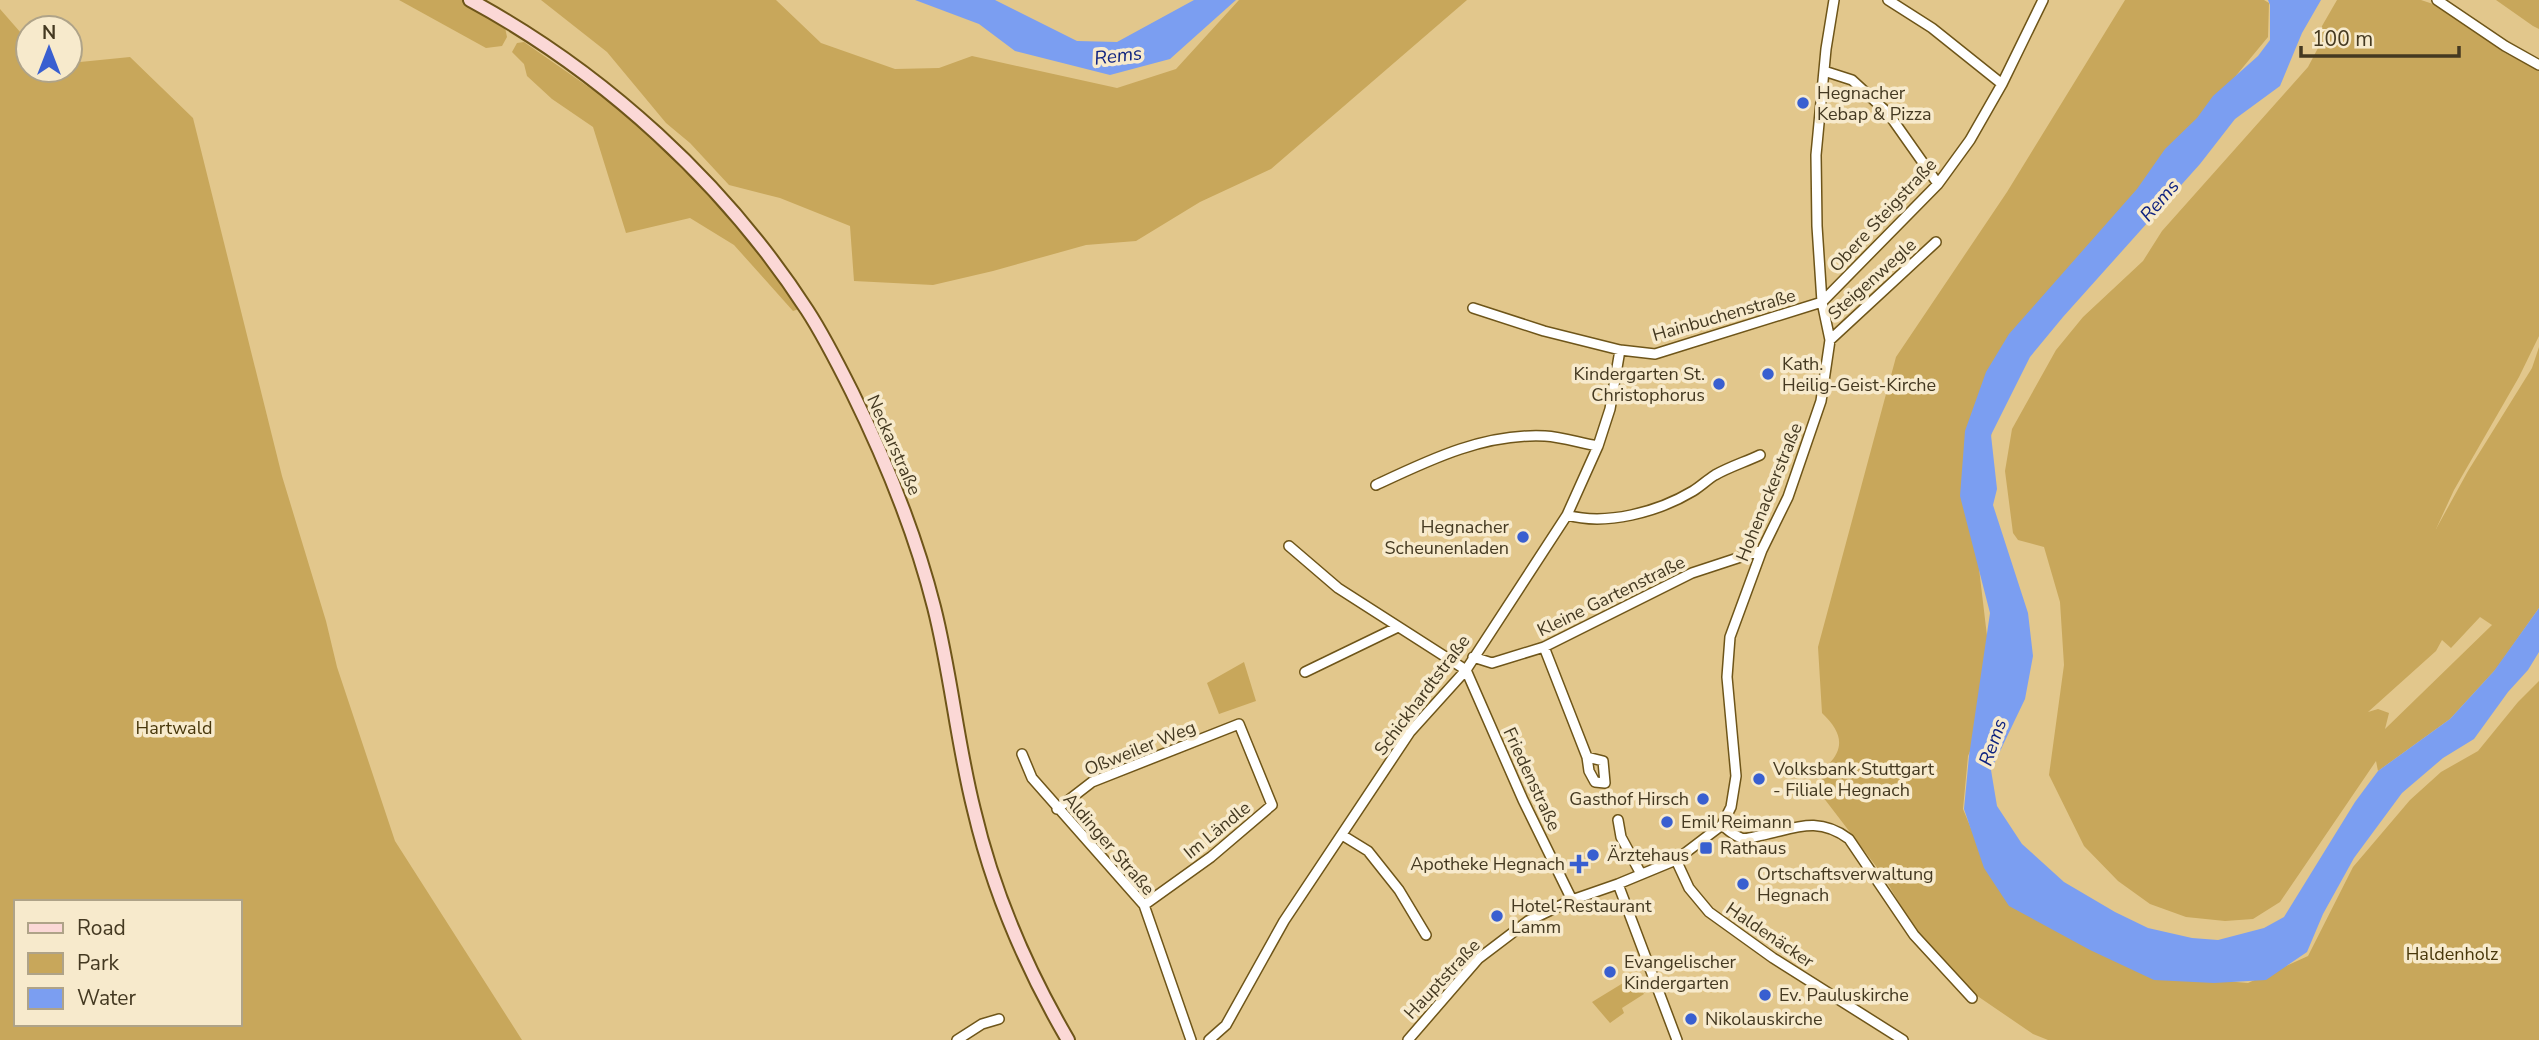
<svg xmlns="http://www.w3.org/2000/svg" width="2539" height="1040" font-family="'Nunito Sans',sans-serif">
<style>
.green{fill:#c8a75b;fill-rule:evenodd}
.water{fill:#7b9ef1}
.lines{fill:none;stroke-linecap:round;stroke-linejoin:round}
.minor-casing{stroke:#6e5519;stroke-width:12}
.secondary-casing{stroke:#6e5519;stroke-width:16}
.minor{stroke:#fff;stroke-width:9}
.secondary{stroke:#fbd8d6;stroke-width:12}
.poi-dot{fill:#395fd0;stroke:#f7eacc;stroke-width:2.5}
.labels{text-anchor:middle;stroke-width:7;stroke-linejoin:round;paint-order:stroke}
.poi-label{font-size:18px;fill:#443921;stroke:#f7eacc;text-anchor:start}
.street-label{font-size:18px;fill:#443921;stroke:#f7eacc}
.park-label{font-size:18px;fill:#48370b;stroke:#f7eacc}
.water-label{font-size:19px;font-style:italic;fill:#0d217f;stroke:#f7eacc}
</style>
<rect width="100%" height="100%" fill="#e2c78c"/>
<path class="green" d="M399,0h71l33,18 4,19 -5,9 -16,2z
M541,0h235l45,43 74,26 44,-1 33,-12 145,32 59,-19 63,-69h228l-196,169 -71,33 -64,39 -50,4 -93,26 -60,14 -79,-4 -4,-55 -70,-28 -51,-13 -39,-42 -24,-20 -59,-71z
M2125,0h139l5,3 -1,34 -269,325 -21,198 11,93 -6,68 -15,35 -5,53 19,46 182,121 84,7 60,-27 45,-89 57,-67 31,-28 37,-21 40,-49 21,-21v359h-491l-15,-6 -60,-41 -56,-60 -35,-59 -59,-77 -2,-26c25,-20 23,-37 1,-58l-4,-66 78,-290 111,-165z
M2337,0h84l18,6 66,47 34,18v265l-20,41 -65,113 -18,39 32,-58 64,-103 7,-21v261l-43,61 -46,50 -72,52 -2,-10 -96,141 -27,17 -28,2 -39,-4 -36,-13 -32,-23 -34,-35 -35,-71 15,-110 -4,-63 -16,-55 -26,-7 -5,-7 -8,-62 7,-42 44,-79 27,-33 60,-56 19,-30 146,-164 10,-19 4,-22zM2480,617l12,8 -107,104 4,-16 -11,-4 -10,3 68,-61 6,-11 9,8z
M2496,0h43v29l-6,-3z
M0,9l28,32v29h42v-7l60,-6 63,61 89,358 44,145 11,46 58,174 127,199h-522zM16,902h224v122h-224z
M524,42l99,69 57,46 125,150 -12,4 -59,-66 -44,-27 -64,15 -33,-106 -41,-28 -25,-23 -3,-12 -12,-12 5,-9z
M1244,662l12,39 -37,13 -12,-31z
M1628,980l1,7 8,-3 7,10 -22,14 2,5 -14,10 -18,-21z"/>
<path class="water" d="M915,0h80l82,41 40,1 77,-42h42l-66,59 -60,16 -95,-24 -36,-27z
M2268,0h53l-19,33 -22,53 -45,33 -35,45 -137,153 -33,40 -39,78 6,54 -4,16 35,108 5,43 -8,43 -34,71 6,36 25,38 42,38 51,30 33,16 44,10 26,2 46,-12 20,-11 71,-115 23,-31 72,-52 44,-48 45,-63v44l-11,18 -20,22 -34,47 -31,19 -41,35 -48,65 -31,56 -16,38 -41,28 -52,3 -60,-3 -64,-30 -81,-44 -25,-38 -20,-59 5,-53 21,-143 -30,-117 5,-65 21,-59 23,-38 128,-145 28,-40 32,-31 16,-22 45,-40 12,-16v-35z"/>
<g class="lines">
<g class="minor-casing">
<path id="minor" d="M1888,0l44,28 70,56
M2437,0l68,46 34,19
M1824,71l28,9 36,33 50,71
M1473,308l71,23 76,19 35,4 167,-52 116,-118 32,-44 32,-56 41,-84
M1830,340l106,-98
M1376,485c53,-25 108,-52 169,-49 17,1 35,7 53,10
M1567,515c39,11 91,-3 126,-24 8,-5 14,-11 22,-16 14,-8 30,-13 45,-20
M1289,546l49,42 128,82 57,130 49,100
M1544,647l43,110 2,14 6,11 10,1 -2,-22 -16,-4
M1473,657l19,6 52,-16 148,-74 70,-23
M1305,672l93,-45
M1022,754l10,24 112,127 47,135
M1057,809l35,-27 147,-58 33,81 -61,52 -67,48
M1618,820l3,17 20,37
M1722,825c6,5 11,10 19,13 6,2 15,-2 22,-3 33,-7 55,-19 86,4l65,96 58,63
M1342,835l26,16 31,39 27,45
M1676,860l13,28 20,24 64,46 130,82
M1618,884l59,156
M957,1040l25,-16 17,-5
M1209,1040l17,-15 58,-104 126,-189 56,-62 101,-155 31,-69 12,-37 10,-59
M1408,1040l70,-81 50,-38 44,-21 46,-16 58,-24 46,-35 9,-18 5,-31 -9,-99 3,-40 32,-87 26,-53 33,-96 9,-61 -8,-38 -5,-76 -1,-71 10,-106 8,-49"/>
</g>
<g class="secondary-casing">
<path id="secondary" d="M470,0c133,72 254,182 337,310 17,26 31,54 45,82 34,69 63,140 82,215 17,67 23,136 40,203 19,81 52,158 94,230"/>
</g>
<use href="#minor" class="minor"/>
<use href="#secondary" class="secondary"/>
</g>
<g class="poi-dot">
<circle cx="1803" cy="103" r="7"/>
<circle cx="1768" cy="374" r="7"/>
<circle cx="1719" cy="384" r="7"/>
<circle cx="1523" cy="537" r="7"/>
<circle cx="1759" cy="779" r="7"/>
<circle cx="1703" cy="799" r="7"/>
<circle cx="1667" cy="822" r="7"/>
<rect x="1699" y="841" width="14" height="14" rx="3.5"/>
<circle cx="1593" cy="855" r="7"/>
<path d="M1575.5 853.5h7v7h7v7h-7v7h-7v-7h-7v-7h7z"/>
<circle cx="1743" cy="884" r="7"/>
<circle cx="1497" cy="916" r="7"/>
<circle cx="1610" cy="972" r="7"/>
<circle cx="1765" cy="995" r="7"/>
<circle cx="1691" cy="1019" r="7"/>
</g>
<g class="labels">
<g class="poi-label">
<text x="1817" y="99">Hegnacher<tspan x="1817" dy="21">Kebap &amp; Pizza</tspan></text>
<text x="1782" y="370">Kath.<tspan x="1782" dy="21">Heilig-Geist-Kirche</tspan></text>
<text x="1705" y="380" text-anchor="end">Kindergarten St.<tspan x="1705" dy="21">Christophorus</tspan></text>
<text x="1509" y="533" text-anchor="end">Hegnacher<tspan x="1509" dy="21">Scheunenladen</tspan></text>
<text x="1773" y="775">Volksbank Stuttgart<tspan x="1773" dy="21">- Filiale Hegnach</tspan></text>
<text x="1689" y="805" text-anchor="end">Gasthof Hirsch</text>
<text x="1681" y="828">Emil Reimann</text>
<text x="1720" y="854">Rathaus</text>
<text x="1607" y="861">Ärztehaus</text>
<text x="1565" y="870" text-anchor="end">Apotheke Hegnach</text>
<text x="1757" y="880">Ortschaftsverwaltung<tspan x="1757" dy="21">Hegnach</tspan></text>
<text x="1511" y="912">Hotel-Restaurant<tspan x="1511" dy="21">Lamm</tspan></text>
<text x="1624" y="968">Evangelischer<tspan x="1624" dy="21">Kindergarten</tspan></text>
<text x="1779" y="1001">Ev. Pauluskirche</text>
<text x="1705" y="1025">Nikolauskirche</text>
</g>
<g class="street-label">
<text transform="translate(1883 215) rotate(-47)" y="6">Obere Steigstraße</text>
<text transform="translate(1872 279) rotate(-42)" y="6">Steigenwegle</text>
<text transform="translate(1724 315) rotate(-16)" y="6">Hainbuchenstraße</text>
<text transform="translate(894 445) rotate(66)" y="6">Neckarstraße</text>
<text transform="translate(1769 492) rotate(-68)" y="6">Hohenackerstraße</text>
<text transform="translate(1611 596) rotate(-26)" y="6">Kleine Gartenstraße</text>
<text transform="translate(1422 695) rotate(-53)" y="6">Schickhardtstraße</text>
<text transform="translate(1140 748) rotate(-22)" y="6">Oßweiler Weg</text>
<text transform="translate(1532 779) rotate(65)" y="6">Friedenstraße</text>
<text transform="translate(1217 830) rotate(-39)" y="6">Im Ländle</text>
<text transform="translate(1109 844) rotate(49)" y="6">Aldinger Straße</text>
<text transform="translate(1770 935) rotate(34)" y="6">Haldenäcker</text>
<text transform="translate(1442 979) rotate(-47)" y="6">Hauptstraße</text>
</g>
<g class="park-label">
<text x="174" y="734">Hartwald</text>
<text x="2452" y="960">Haldenholz</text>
</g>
<g class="water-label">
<text transform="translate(1118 55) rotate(-7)" y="7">Rems</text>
<text transform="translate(2159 200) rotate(-49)" y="7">Rems</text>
<text transform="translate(1992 742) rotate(-71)" y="7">Rems</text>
</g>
</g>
<rect x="14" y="900" width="228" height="126" fill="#f7eacc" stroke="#afa388" stroke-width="2"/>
<rect x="28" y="923" width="35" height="10" fill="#fbd8d6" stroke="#afa388" stroke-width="2"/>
<text x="77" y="935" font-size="21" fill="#443921">Road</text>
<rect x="28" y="953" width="35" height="21" fill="#c8a75b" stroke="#afa388" stroke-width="2"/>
<text x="77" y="970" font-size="21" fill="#443921">Park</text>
<rect x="28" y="988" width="35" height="21" fill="#7b9ef1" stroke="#afa388" stroke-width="2"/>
<text x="77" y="1005" font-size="21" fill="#443921">Water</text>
<g transform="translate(49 49)"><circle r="33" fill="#f7eacc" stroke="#afa388" stroke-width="2"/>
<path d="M0-5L12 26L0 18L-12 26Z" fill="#395fd0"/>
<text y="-10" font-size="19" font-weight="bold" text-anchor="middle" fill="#443921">N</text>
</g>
<path d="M2301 46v10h158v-10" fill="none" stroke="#443921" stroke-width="3.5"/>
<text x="2312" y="46" font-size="21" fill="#443921" stroke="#f7eacc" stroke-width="5" paint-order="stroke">100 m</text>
</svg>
